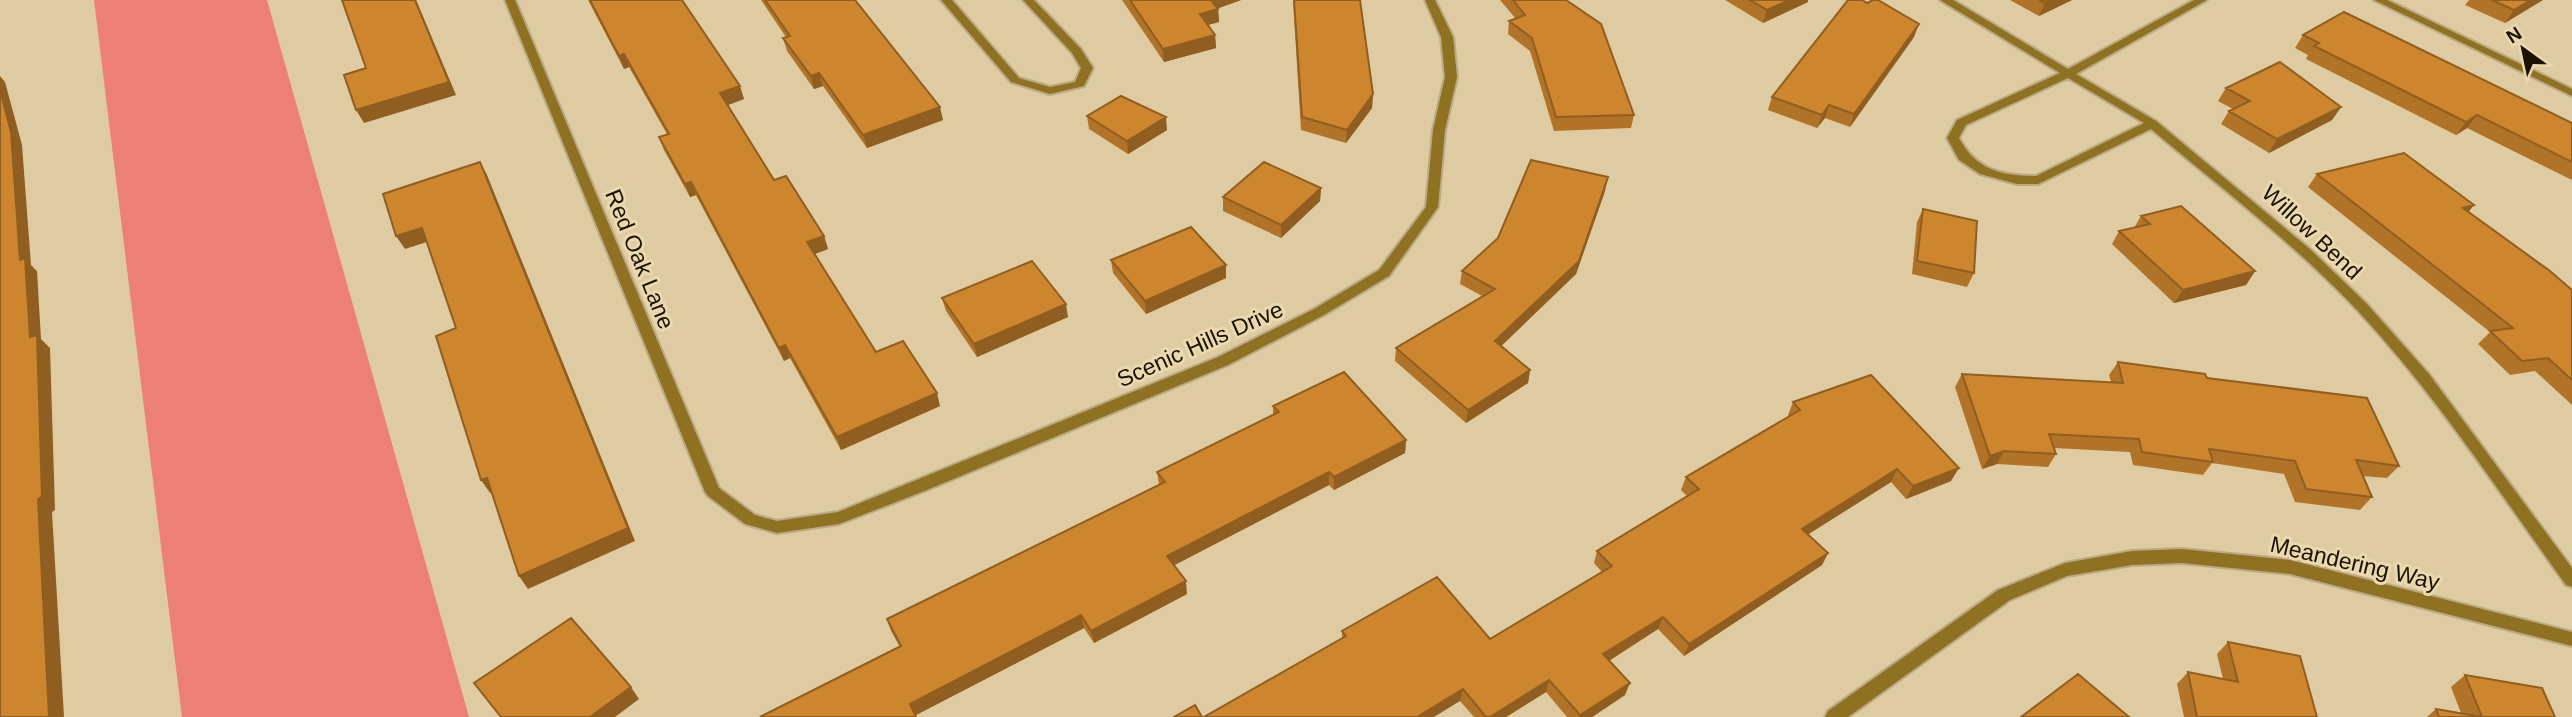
<svg xmlns="http://www.w3.org/2000/svg" width="2572" height="717" font-family="Arial,sans-serif">
<style>
.green{fill:#ec8074}
.lines{fill:none;stroke-linecap:round;stroke-linejoin:round}
.minor-casing{stroke:#bbaa85;stroke-width:4}
.minor{fill:#8f7122;fill-rule:evenodd}
.wall{fill:#b07327}
.shaded-wall{fill:#905e20}
.building{fill:#cd862d;stroke:#905e20;stroke-width:2}
.labels{text-anchor:middle;stroke-width:6;stroke-linejoin:round;paint-order:stroke}
.street-label{font-size:23px;fill:#1a1304;stroke:#ebd8ae}
</style>
<rect width="100%" height="100%" fill="#decba1"/>
<path class="green" d="M94,0h173l202,717h-287z"/>
<g class="lines">
<g class="minor-casing">
<path id="minor" d="M505,0h10l204,488 36,27 22,6 61,-9 380,-155 96,-48 65,-39 47,-63 7,-77 12,-53 -4,-40 -16,-37h10l18,37 4,40 -12,53 -7,77 -49,69 -65,39 -96,50 -306,127 -83,32 -62,9 -32,-9 -37,-28 -3,-4z
M941,0h11l67,78 31,9 25,-5 6,-14 -9,-15 -49,-53h11l47,49 12,19 -9,18 -34,8 -39,-12z
M1940,0h13l115,69 126,-69h13l-131,74 80,47 155,129 56,54 62,70 143,194v19l-6,-2c-67,-93 -130,-190 -208,-274 -63,-67 -137,-123 -207,-182l-113,55h-21l-37,-10 -21,-14 -12,-22 10,-18 103,-47zM2068,78l76,45 -108,53c-34,0 -60,-6 -77,-38l7,-13z
M2374,0h13l185,89v7z
M2182,549l108,11 282,72v14l-282,-72 -108,-11 -50,2 -65,11 -57,24 -162,117h-23l3,-6 170,-121 67,-27 67,-12z"/>
</g>
<use href="#minor" class="minor"/>
</g>
<path class="wall" d="M588,0h94l62,99 -16,6 46,75 50,56 4,13 -13,5 61,98 64,54 -99,44 -51,-92 -6,3 -88,-166 -6,2 -26,-47 -5,-13 8,-3 -38,-67 -5,2z
M761,0h94l88,120 -76,28 -44,-62 -9,3 -27,-38 -4,-13 3,-1z
M1122,0h119l-23,8 1,14 -11,3 7,10 1,13 -52,14z
M1293,0h67l13,94 -1,14 -26,35 -45,-13z
M1500,0h66l68,115 -3,13 -77,3 -24,-80 -22,-17 1,-13 7,-2z
M1725,0h83v2l-45,21z
M2010,0h62l-33,16z
M2469,0h74l-38,23 -40,-18z
M2303,35l269,88v57l-105,-52 -11,7 -150,-76 2,-4 -13,-7z
M1914,37l-64,90 -25,-9 -8,10 -49,-18 4,-13z
M2226,88l115,19 -9,13 -63,33 -48,-29 8,-13 4,-2 -15,-8z
M1087,116l80,14 -39,24 -39,-25z
M2317,174l157,31 -6,7 104,78v115l-37,-34 -25,4 -32,-31 12,-12 -182,-145z
M1321,188l-1,13 -39,37 -58,-27v-14z
M1605,191l-29,83 -75,72 29,24 -2,13 -62,40 -71,-62 1,-13 86,-52 -22,-12 2,-13z
M1923,209l51,64 -7,14 -55,-13 5,-52z
M2141,216l114,55 -9,14 -72,18 -62,-59 7,-13 15,-3z
M1111,260l115,18 -80,36 -33,-41z
M942,298l126,19 -91,40 -31,-46z
M2118,362l89,16 192,88 -12,12 -24,-2 9,21 -12,13 -65,-8 -11,-28 -72,-11 -9,12 -70,-10 -3,-13 -76,-4 2,6 -8,13 -51,-3 -15,5 -27,-82 7,-13 149,8 -2,-7z
M1793,402l158,79 -45,18 -15,-17 -84,53 21,18 -6,12 -138,91 -26,-27 -49,32 16,34 -33,22h-25l-21,-25 -40,25h-32l-14,-16 -118,-63v-7l148,8 112,-67 -8,-9 3,-12 90,-55 -6,-6 5,-13 103,-60 -1,-2z
M1273,406l133,34 -1,13 -71,37 -5,-5 -155,80 13,29 -93,49 -10,-15 -168,87 -16,-68 -9,-16 -4,-12 272,-134 -2,-13 116,-57z
M2228,642l89,75h-133l-7,-33 11,-12 35,7 -6,-25z
M2465,675l90,42h-128l9,-8 25,4 -10,-26z"/>
<path class="shaded-wall" d="M415,0h1l40,95 -92,28 -8,-13z
M1210,0h31l-30,11z
M1789,0h19v2l-45,21 4,-13z
M2051,0h21l-33,16 6,-13z
M2531,0h12l-38,23 9,-13z
M1218,9l1,13 -19,5v-13z
M1919,24l-5,13 -64,90 4,-13z
M1215,35l1,13 -52,14 -1,-13z
M624,54l5,13 -5,2 -5,-13z
M819,73l4,13 -9,3 -3,-13z
M0,76l5,6 17,63 9,120 6,6 4,68 9,9 5,162 -3,2 12,205h-15l-19,-380 -30,-247z
M740,86l4,13 -19,7 -5,-13z
M1373,94l-1,14 -26,35 1,-13z
M1829,105l-4,13 -8,10 5,-13z
M940,107l3,13 -76,28 -4,-13z
M2341,107l-9,13 -63,33 8,-14z
M2477,115l-10,13 -11,7 10,-13z
M1166,117l1,13 -39,24 -1,-13z
M480,162l7,13 148,366 -107,48 -9,-13z
M1608,177l-3,14 -29,83 -83,80 2,-13z
M691,182l5,13 -6,2 -5,-13z
M1321,188l-1,13 -39,37v-13z
M2474,205l-11,14v-11z
M422,228l8,13 -25,8 -9,-13z
M824,236l4,13 -16,6 -5,-13z
M1226,265v13l-80,36 -1,-13z
M2255,271l-9,14 -72,18 9,-13z
M1066,304l2,13 -91,40 -3,-13z
M785,345l5,13 -6,3 -5,-13z
M1530,370l-2,13 -62,40 2,-13z
M937,393l3,13 -99,44 -4,-13z
M1406,440l-1,13 -71,37v-13z
M2004,451l-7,13 -15,5 8,-13z
M1959,468l-8,13 -45,18 7,-13z
M1897,469l-6,13 -95,60 6,-13z
M1329,472v13l-160,83 -2,-12z
M487,478l8,13 -5,2 -9,-13z
M1828,553l-6,12 -138,91 5,-12z
M1186,581l1,13 -93,49 -3,-12z
M1081,615l3,13 -170,88 -4,-12z
M1663,617l-5,12 -59,38 4,-13z
M1549,680l-3,12 -40,25h-16z
M1630,683l-5,12 -33,22h-13l1,-2z
M631,687l8,12 -24,18h-25z
M1463,689l-3,12 -26,16h-17z"/>
<path class="building" d="M342,0h73l34,82 -93,28 -12,-35 22,-7z
M590,0h92l58,86 -20,7 54,87 12,-4 38,60 -17,6 69,110 27,-11 34,52 -100,44 -52,-92 -6,3 -88,-166 -6,2 -26,-47 10,-3 -45,-80 -5,2z
M765,0h90l85,107 -77,28 -44,-62 -8,3 -28,-38 7,-2z
M1130,0h81l7,9 -18,5 15,21 -52,14z
M1294,0h66l13,94 -26,36 -45,-13z
M1513,0h53l35,24 33,91 -78,2 -24,-79 -23,-17 16,-6z
M1750,0h39l-22,10z
M1848,0h14l5,3 6,-3h5l41,24 -65,90 -25,-9 -7,10 -50,-18z
M2039,0h12l-6,3z
M2492,0h39l-17,10z
M2344,12l228,111v39l-95,-47 -11,7 -152,-76 5,-3 -16,-8z
M2280,62l61,45 -64,32 -48,-28 21,-10 -24,-13z
M0,90l11,42 9,128 5,-2 5,79 7,-2 5,162 -4,2 11,218h-49z
M1121,96l45,21 -39,24 -40,-25z
M2404,153l70,52 -11,3 87,63 22,19v90l-24,-22 -26,3 -32,-30 23,-3 -196,-154z
M1531,160l77,17 -29,84 -84,80 35,29 -62,40 -72,-62 99,-59 -33,-18 36,-33z
M480,162l148,366 -109,48 -32,-98 -6,2 -45,-144 20,-8 -34,-100 -26,8 -13,-42z
M1264,162l57,26 -40,37 -58,-28z
M2181,206l74,65 -72,19 -64,-59 31,-7 -9,-8z
M1923,209l54,12 -3,52 -57,-12z
M1191,227l35,38 -81,36 -34,-41z
M1032,261l34,43 -92,40 -32,-46z
M2118,362l87,12 2,4 160,20 32,68 -43,-6 16,37 -66,-8 -11,-28 -86,-12 4,13 -71,-10 -3,-13 -90,-5 7,20 -52,-3 -14,5 -28,-82 161,9z
M1344,372l62,68 -72,37 -5,-5 -162,84 19,25 -95,50 -10,-16 -171,89 6,13h-156l141,-71 -14,-27 278,-137 -8,-10 122,-60 -6,-6z
M1871,375l88,93 -46,18 -16,-17 -95,60 26,24 -139,91 -26,-27 -60,37 27,29 -50,32 -31,-35 -59,37h-4l-23,-28 -46,28h-213l142,-81 -4,-5 95,-54 53,62 122,-73 -15,-15 102,-62 -13,-12 114,-67 -7,-8z
M571,618l60,69 -41,30h-89l-27,-34z
M2228,642l72,14 17,61h-120l-9,-45 50,10z
M2078,674l51,43h-108z
M2465,675l77,13 13,29h-116l-3,-8 46,8z
M1195,705l7,12h-28z"/>
<g class="labels">
<g class="street-label">
<text transform="translate(2312 232) rotate(43)" y="8">Willow Bend</text>
<text transform="translate(640 259) rotate(68)" y="8">Red Oak Lane</text>
<text transform="translate(1200 344) rotate(-24)" y="8">Scenic Hills Drive</text>
<text transform="translate(2355 563) rotate(13)" y="8">Meandering Way</text>
</g>
</g>
<g transform="translate(2523 49) rotate(327)" stroke="#ebd8ae" stroke-width="5" paint-order="stroke">
<path d="M0-5L12 26L0 18L-12 26Z" fill="#1a1304"/>
<text y="-10" font-size="19" font-weight="bold" text-anchor="middle" fill="#1a1304">N</text>
</g>
</svg>
